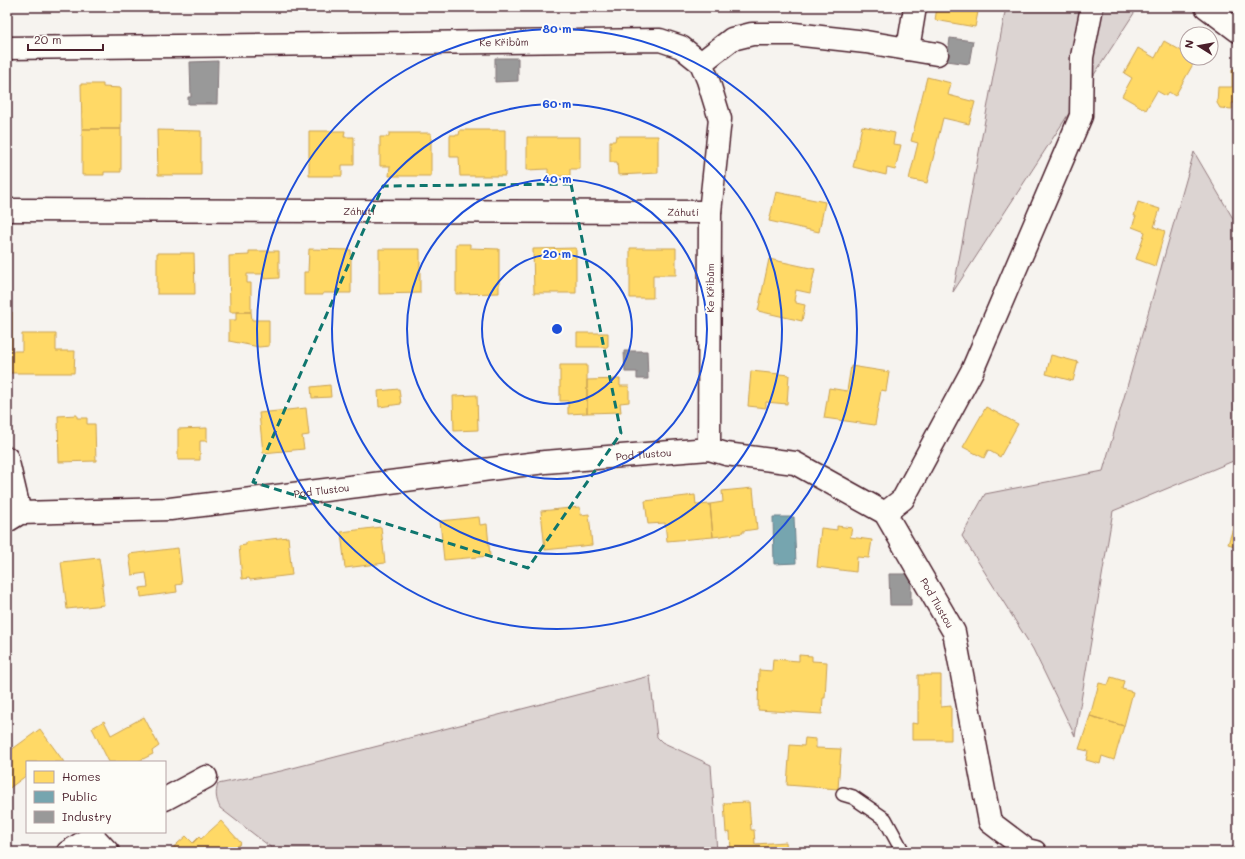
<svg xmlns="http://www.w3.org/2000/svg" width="1245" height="859" font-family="Mali,sans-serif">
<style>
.green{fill:#dcd4d2;stroke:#937a7e}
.homes{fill:#ffd966;stroke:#c9a154}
.public{fill:#76a5af;stroke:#697d87}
.industry{fill:#999;stroke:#817478}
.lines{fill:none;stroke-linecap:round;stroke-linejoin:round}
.lane-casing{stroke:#4a1f2b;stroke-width:16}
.street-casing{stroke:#4a1f2b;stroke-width:25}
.lane{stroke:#fdfcf7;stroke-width:13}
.street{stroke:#fdfcf7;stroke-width:22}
.marked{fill:none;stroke:#0f766e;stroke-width:3;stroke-dasharray:8 5;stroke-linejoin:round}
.ring{fill:none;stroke:#1d4ed8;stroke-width:2}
.labels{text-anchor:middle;stroke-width:4;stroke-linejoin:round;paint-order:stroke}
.street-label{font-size:10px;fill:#4a1f2b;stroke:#fdfcf7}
.centre{fill:#1d4ed8;stroke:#fdfcf7;stroke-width:2}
.ring-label{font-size:12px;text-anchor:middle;font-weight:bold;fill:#1d4ed8;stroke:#fdfcf7;stroke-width:4;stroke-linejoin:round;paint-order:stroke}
</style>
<rect width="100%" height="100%" fill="#f6f3ef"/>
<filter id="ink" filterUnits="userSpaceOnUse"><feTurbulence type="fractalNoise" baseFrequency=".025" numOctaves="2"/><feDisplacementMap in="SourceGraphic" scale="8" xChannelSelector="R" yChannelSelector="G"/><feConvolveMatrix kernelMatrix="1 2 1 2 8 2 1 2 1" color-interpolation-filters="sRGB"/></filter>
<g filter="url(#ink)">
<path class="green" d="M1006,7h132l-185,285z
M1194,152l44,75v232l-125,52 -38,225 -42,-87 -71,-113 23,-42 118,-23z
M650,676l7,61 5,5 49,23 6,87h-440l-57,-44c-4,-9 -5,-15 -2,-24l63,-13z"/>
<path class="homes" d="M937,7h42l-4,20 -40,-7z
M1164,41l23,13v4l9,1 -21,37 -6,-4 -3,4 -9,-5 -11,19 -24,-14 10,-18 -8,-5 14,-25 17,10z
M1232,69h6v34h-6v6l-12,-1 -3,-5 1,-16h14z
M927,77l24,6 -3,12 27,7 -6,22 -26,-6 -16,65 -18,-4 9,-36 -7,-2z
M81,84h22v3l18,1v41h-39z
M862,126l33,7 -2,11 8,1 -6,25 -8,-2 -1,7 -33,-8z
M82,129h39v43h-17v3h-22z
M157,130l44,1v44h-43z
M460,130h45v46h-45l-1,-19h-9v-22h9z
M309,131h36l-1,6h10v28h-12v11h-33z
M389,133h42v43h-42l1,-10h-10v-29h9z
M616,136h42v37l-40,2 -1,-13h-7v-21h5z
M527,137h53v32h-10v7h-22v-7l-21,1z
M776,192l49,10 -6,30 -50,-11z
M1138,202l22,7 -6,18 11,4 -10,35 -19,-7 9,-27 -13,-5 4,-11h-2z
M456,244h14v4l29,1v44l-43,1z
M576,248v45h-42l-1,-44z
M630,248h46v27h-23v23h-23z
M309,249l42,1v43h-28v2h-19v-23h4z
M379,249h41v44l-41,1z
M249,251h30v27l-15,1 -1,-5h-16v9h4v29h-21l-1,-56 20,-1z
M157,253h37l1,41h-38z
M769,259l46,10 -5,24 -14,-3 -2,11h2v2l9,2 -3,16 -44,-10z
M7,312h5v39h10v-17h34v17h19l-1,22h-67z
M236,312h15l1,8h17v26l-10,1 -30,-6v-21h7z
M577,333h31v13l-3,2v-1h-28z
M1051,355l27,7 -5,19 -27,-7z
M560,365h27v48l-19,1v-13h-8z
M851,366l38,6 -3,19 -5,-1 -6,35 -51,-7 5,-30 18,3z
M751,371l38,4 -2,29 -21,-2v6l-18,-2z
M620,379v7h9v16l-9,1 1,9 -34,1v-33z
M330,385l1,12 -19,1 -1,-11z
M399,389l2,15 -22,3 -1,-16z
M477,395l1,35 -24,1 -1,-35z
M986,407l32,17 -18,33 -12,-7 -4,8 -21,-11z
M306,408l3,27 -7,1 2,13 -41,4 -4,-40z
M77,415v3h10v6h8l1,37 -37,1 -1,-46z
M207,428v13h-7v19h-22v-31z
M753,488l4,41 -14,2v2l-30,4 -3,-33 13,-2 -1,-11z
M695,495l1,10 14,-1 3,33 -46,4 -2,-18 -17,1 -3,-23z
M580,507l1,8 8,-1 3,31 -47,5 -4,-39z
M1238,512v35l-10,-3z
M479,517l1,8 7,-1 3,32 -46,4 -4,-39z
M837,526l15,2 -2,9 22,3 -3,18 -12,-1 -1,15 -39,-5 4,-39 16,2z
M381,527l4,36 -40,5 -4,-36z
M288,537l4,38 -42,5 -1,-2 -7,1 -3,-33 7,-1v-3z
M178,548l4,36 -6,1 1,7 -36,5 -1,-9 8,-1 -2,-14 -14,2 -3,-21z
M99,558l4,27 -1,1 2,19 -37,4 -6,-47z
M799,655l13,1v5l15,1 -2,36h-2l-1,16 -64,-4 1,-40 13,1 1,-12 26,2z
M918,675h23v32l10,-1v34h-39v-17l6,1z
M1111,677l13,4 -2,8 11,3 -9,34 -34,-10 9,-33 9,2z
M1090,716l34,10 -10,34 -12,-4 -2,8 -14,-4 2,-9 -9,-2z
M144,717l15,29 -7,5 1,3 -16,8h-28l-17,-34 12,-7 7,14z
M40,729l24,33h-37v13l-20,15v-37z
M805,738l11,1v9l25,1 -3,40 -51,-4 3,-40 14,1z
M749,802l2,28h3l1,14 31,-2 1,10 20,-1v1h-76l-1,-20 -4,1 -2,-30z
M221,821l20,22 -10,9h-51l-5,-5 -5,5h-2l18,-16 7,7 6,-6 2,2z"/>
<path class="public" d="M773,517h21l2,46 -22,1z"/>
<path class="industry" d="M950,38l23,3 -4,23 -22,-3z
M495,58h23v23l-23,1z
M218,61l-1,43h-29v-7h3l-1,-35z
M624,351h23l1,28h-11v-7h-12z
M889,574h22v31h-21z"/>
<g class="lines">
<g class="lane-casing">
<path id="lane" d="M843,794l10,3 32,22 18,33"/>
</g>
<g class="street-casing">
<g id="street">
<path d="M1206,7l32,24"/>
<path id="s1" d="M7,48l653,-8 21,7 20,16 7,17 12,39 -10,93 -1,237"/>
<path d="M908,49l7,-42"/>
<path d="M701,63l31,-24 20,-5h42l72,8 71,12"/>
<path id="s2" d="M7,210l703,2"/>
<path d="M7,458l13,55 -13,-1"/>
<path d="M885,513l18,-14 69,-128 109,-255 1,-59 10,-50"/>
<path id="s3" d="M7,521l13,-8 150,-4 220,-27 155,-20 164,-13 17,5 69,9 90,50 69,119 36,190 37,28 8,2"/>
<path d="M165,799l41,-22"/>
<path d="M68,852l25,-16 15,16"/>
</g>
</g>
<use href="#lane" class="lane"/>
<use href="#street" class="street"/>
</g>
</g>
<path class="marked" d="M571,184l50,249 -93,135 -275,-86 130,-296z"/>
<g class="ring">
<circle cx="557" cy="329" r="75"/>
<circle cx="557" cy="329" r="150"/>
<circle cx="557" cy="329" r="225"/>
<circle cx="557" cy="329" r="300"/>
</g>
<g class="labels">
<g class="street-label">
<text dy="4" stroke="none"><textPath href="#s1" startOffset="497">Ke Křibům</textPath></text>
<text dy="4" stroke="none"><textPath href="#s2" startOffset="352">Záhutí</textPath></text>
<text dy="4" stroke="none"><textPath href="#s2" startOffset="676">Záhutí</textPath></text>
<text transform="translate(710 288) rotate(-90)" y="4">Ke Křibům</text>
<text dy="4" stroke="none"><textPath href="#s3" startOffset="642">Pod Tlustou</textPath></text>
<text dy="4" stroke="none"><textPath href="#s3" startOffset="318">Pod Tlustou</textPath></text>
<text dy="4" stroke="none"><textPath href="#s3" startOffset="1002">Pod Tlustou</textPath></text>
</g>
</g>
<circle cx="557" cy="329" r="6" class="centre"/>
<g class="ring-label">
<text x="557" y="33">80 m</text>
<text x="557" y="108">60 m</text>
<text x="557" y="183">40 m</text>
<text x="557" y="258">20 m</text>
</g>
<rect width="1245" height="859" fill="none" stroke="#fdfcf7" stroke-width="24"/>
<rect x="12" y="12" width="1221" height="835" fill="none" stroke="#4a1f2b" stroke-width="1.5" filter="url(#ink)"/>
<rect x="26" y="761" width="140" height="72" fill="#fdfcf7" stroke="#b5a4a5"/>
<rect x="34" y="771" width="20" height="12" fill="#ffd966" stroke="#b5a4a5"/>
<text x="62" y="781" font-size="12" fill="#4a1f2b">Homes</text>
<rect x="34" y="791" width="20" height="12" fill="#76a5af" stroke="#b5a4a5"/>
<text x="62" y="801" font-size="12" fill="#4a1f2b">Public</text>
<rect x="34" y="811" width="20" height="12" fill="#999999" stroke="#b5a4a5"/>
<text x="62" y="821" font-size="12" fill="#4a1f2b">Industry</text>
<g transform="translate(1199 46) rotate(281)"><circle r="19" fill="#fdfcf7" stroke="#b5a4a5"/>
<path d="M0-3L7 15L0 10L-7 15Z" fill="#4a1f2b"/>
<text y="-6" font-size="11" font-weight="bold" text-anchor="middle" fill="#4a1f2b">N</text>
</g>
<path d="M28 44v6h75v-6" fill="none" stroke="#4a1f2b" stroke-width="2"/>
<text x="34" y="44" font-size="12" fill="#4a1f2b" stroke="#fdfcf7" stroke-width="3" paint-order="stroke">20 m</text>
</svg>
